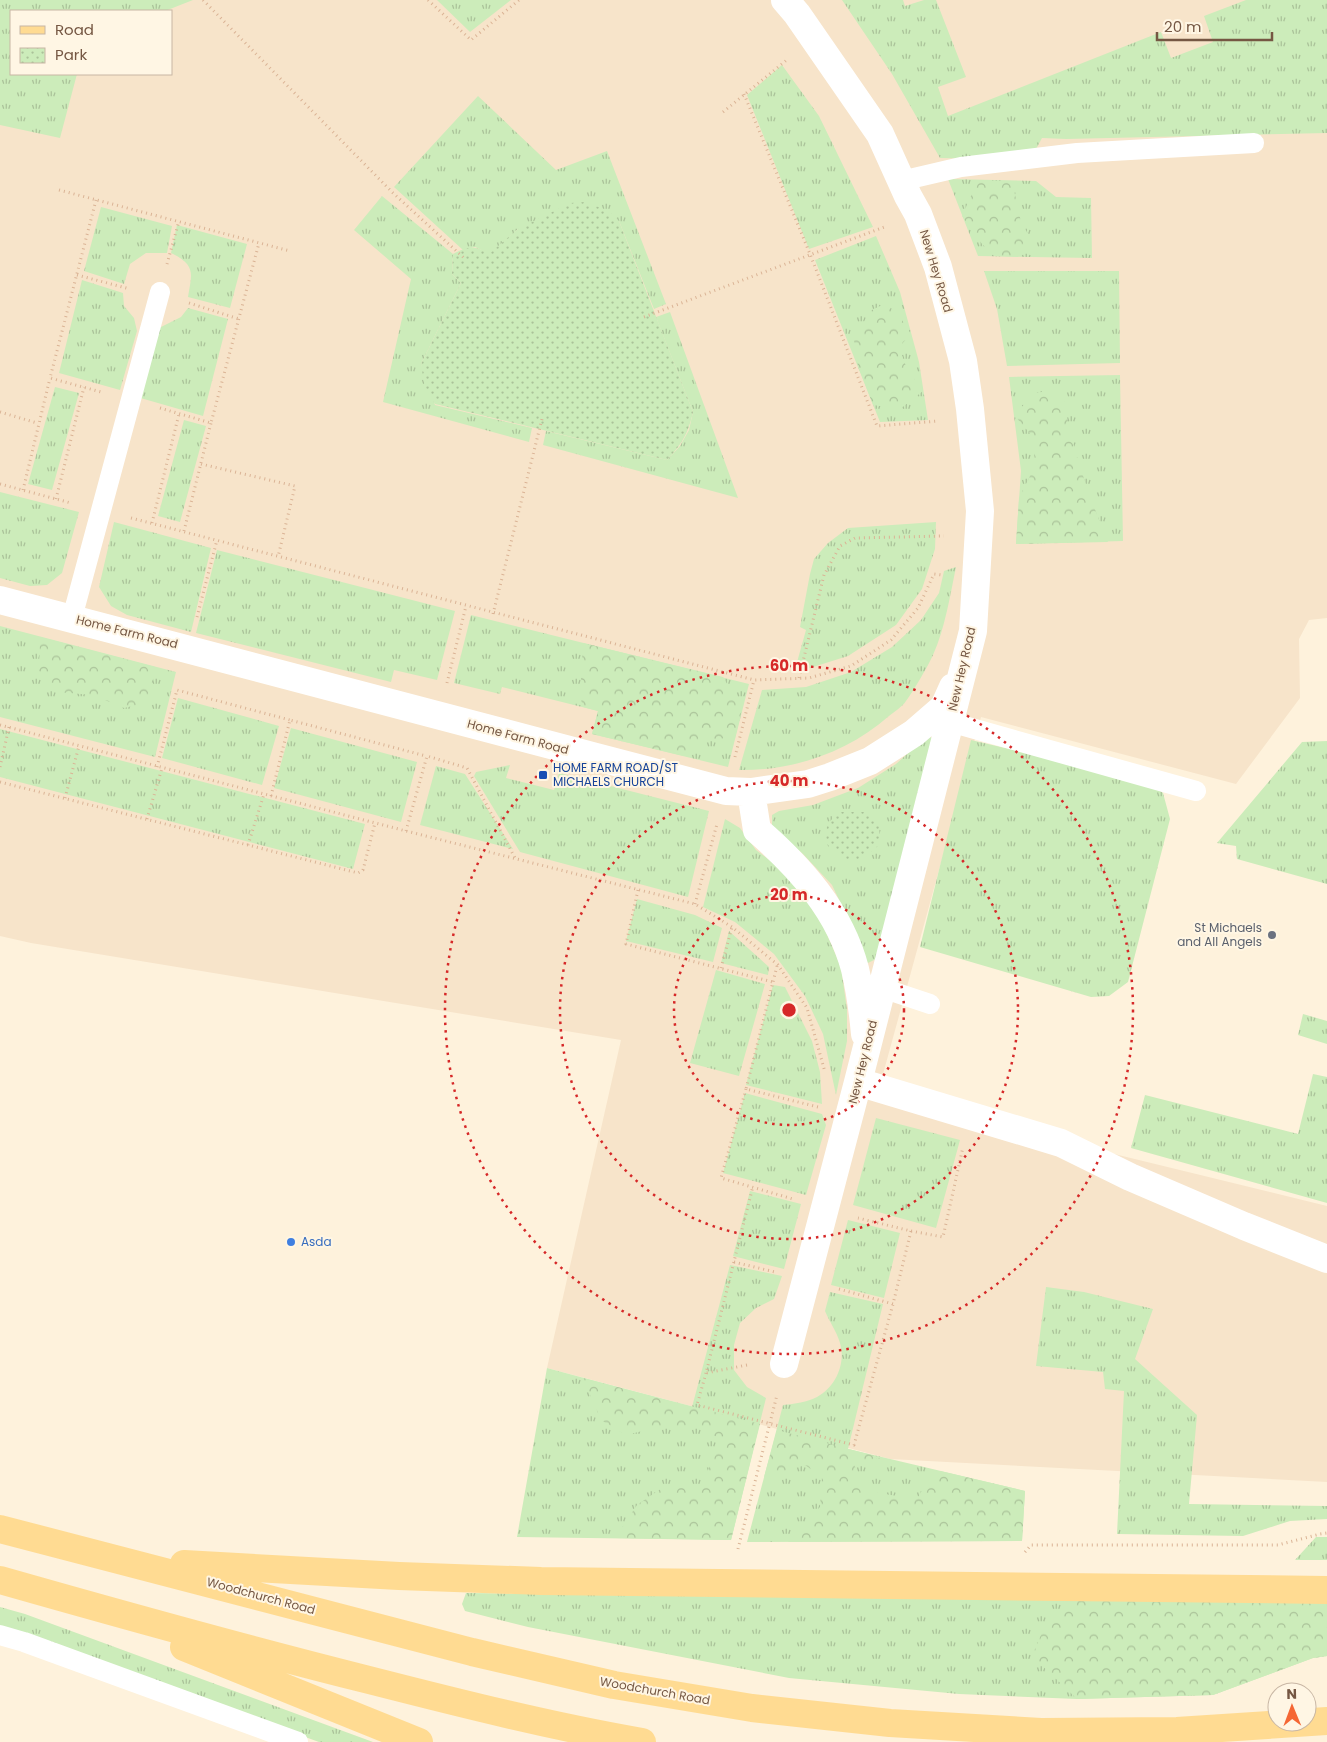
<svg xmlns="http://www.w3.org/2000/svg" width="1327" height="1742" font-family="Poppins,sans-serif">
<style>
.residential{fill:#f7e4ca;fill-rule:evenodd}
.grass{fill:url(#grass-tufts)}
.forest{fill:url(#forest-crowns)}
.park{fill:url(#park-dots)}
.lines{fill:none;stroke-linecap:round;stroke-linejoin:round}
.path{stroke:#dab395;stroke-width:3;stroke-dasharray:1 4;stroke-linecap:butt}
.service{stroke:#fff;stroke-width:20}
.minor{stroke:#fff;stroke-width:28}
.primary{stroke:#ffdb92;stroke-width:28}
.ring{fill:none;stroke:#d62828;stroke-width:2.5;stroke-dasharray:2.5 5}
.transit-dot{fill:#1a4fb4;stroke:#fff6e4;stroke-width:2}
.worship-dot{fill:#6b7280;stroke:#fff6e4;stroke-width:2}
.shop-dot{fill:#3f7fe0;stroke:#fff6e4;stroke-width:2}
.labels{text-anchor:middle;stroke-width:4;stroke-linejoin:round;paint-order:stroke}
.street-label{font-size:12px;fill:#755743;stroke:#fff6e4}
.transit-label{font-size:12px;fill:#164399;stroke:#fff6e4;text-anchor:start}
.worship-label{font-size:12px;fill:#5b616d;stroke:#fff6e4;text-anchor:end}
.shop-label{font-size:12px;fill:#366cbe;stroke:#fff6e4;text-anchor:start}
.centre{fill:#d62828;stroke:#fff6e4;stroke-width:2.5}
.ring-label{font-size:15px;text-anchor:middle;font-weight:bold;fill:#d62828;stroke:#fff6e4;stroke-width:4;stroke-linejoin:round;paint-order:stroke}
</style>
<defs>
<pattern id="grass-tufts" width="24" height="20" patternUnits="userSpaceOnUse" patternTransform="scale(1.25)"><rect width="24" height="20" fill="#ccecba"/><path d="M3 7l-1-3M5 7V3M7 7l1-3M15 17l-1-3M17 17v-4M19 17l1-3" fill="none" stroke="#aac299"/></pattern>
<pattern id="forest-crowns" width="20" height="18" patternUnits="userSpaceOnUse" patternTransform="scale(1.25)"><rect width="20" height="18" fill="#ccecba"/><path d="M2 6a3 3 0 1 1 6 0M12 15a3 3 0 1 1 6 0" fill="none" stroke="#aac299"/></pattern>
<pattern id="park-dots" width="8" height="8" patternUnits="userSpaceOnUse" patternTransform="scale(1.25)"><rect width="8" height="8" fill="#ccecba"/><path d="M2 2h.1M6 6h.1" fill="none" stroke="#aac299" stroke-width="1.8" stroke-linecap="round"/></pattern>
</defs>
<rect width="100%" height="100%" fill="#fef2dc"/>
<path class="residential" d="M0,0h1327v618l-18,2 -10,19 1,59 -64,86 -255,-67 -104,379 450,110v276l-437,-23 -343,-91 74,-328 -590,-97 -31,-7zM11,11h160v63h-160z"/>
<path class="grass" d="M0,0h193l-28,11h-154v63h66l-17,64 -60,-13z
M437,0h74l-41,32z
M842,0h61l2,6 19,-6h12l30,77 -28,10 10,29 213,-84 10,26 42,-16 -9,-26 42,-16h81v133l-261,6 -24,-1 -12,22 -90,-2 -48,-84z
M782,65l37,51 54,111 -64,22 -62,-154z
M478,96l78,74 51,-19 59,153 -12,5 -35,-88 -101,8 -28,25 -15,-7 -12,3 -69,-63z
M948,179l88,2 20,16 35,1 1,60 -114,-2z
M382,196l71,58 -1,20 9,9 -40,81 14,41 97,23 -3,14 -146,-40 28,-123 -57,-49z
M101,207l71,19 -5,27h-21l-16,11 -6,20 -40,-13z
M177,225l70,19 -17,64 -42,-11c4,-24 8,-32 -17,-44z
M876,236l24,56 19,70 9,58 -48,2 -65,-162z
M984,271h135l1,92 -113,3 -10,-57z
M82,280l41,13 1,13 10,12 3,13 -17,59 -61,-17z
M188,308l40,11 -25,97 -66,-19 18,-67 26,-13z
M670,312l68,186 -195,-53 3,-14 121,29 13,-14 9,-16 4,-18 -37,-95z
M1120,375l3,166 -107,3 5,-73 -12,-94z
M55,387l24,6 -27,97 -24,-6z
M184,420l22,6 -26,96 -22,-6z
M0,492l79,20 -17,61 -15,12 -17,1 -30,-8z
M114,522l97,26 -20,84 -64,-17 -16,-9 -12,-19z
M936,522l-1,27 -13,40 -26,36 -48,31 -54,17 12,-43 -6,-3 10,-53 4,-15 14,-16 20,-15z
M217,550l238,61 -18,69 -43,-10 -3,12 -195,-49z
M956,567c-6,29 -11,61 -23,88 -6,13 -19,35 -27,46 -4,6 -11,10 -17,15 -41,36 -95,55 -150,54l23,-80 44,-3 45,-15 41,-25 29,-27 18,-27 5,-22z
M471,615l278,69 -21,83 -136,-33 6,-23 -96,-24 -2,7 -46,-11z
M0,626l176,46 -21,85 -155,-40z
M178,698l101,28 -17,59 -100,-27z
M291,728l126,34 -16,60 -127,-34z
M0,729l365,95 -12,45 -353,-92z
M927,736l8,3 -59,220 -8,4 -5,-4 -7,-24 -24,-50 -29,-31 -31,-26v-13l7,-4 34,-6 45,-17 38,-24z
M971,740l176,41 16,12 7,26 -42,163 -19,14 -18,1 -171,-50z
M1327,741v143l-90,-25 -1,-13 -19,-3 85,-101z
M510,765l-4,13 48,12 5,-17 150,38 -21,86 -168,-45 -46,-76 2,-4z
M436,766l29,8 48,75 -93,-24z
M725,819l15,9 16,22 27,20 37,48 21,49 6,43v31l-11,54 -13,-61 -18,-38 -31,-42 -39,-32 -32,-15z
M637,899l58,16 27,13 -9,34 -87,-21z
M729,931l40,36 -1,8 -47,-12z
M716,970l49,14 -26,92 -49,-13z
M773,985l12,2 27,54 8,31 2,32 -76,-19z
M1303,1014l24,7v23l-29,-9z
M1313,1074l14,3v126l-196,-55 14,-53 153,39z
M745,1093l77,21 4,11 -20,70 -83,-22z
M876,1118l84,22 -24,88 -83,-23z
M750,1191l51,13 -17,65 -51,-13z
M848,1220l52,13 -16,65 -53,-13z
M730,1265l52,11 -8,23 -18,9 -16,15 -6,22v25l13,17 19,11 -35,142 -214,-3 30,-169 145,39z
M1046,1287l38,5 69,17 -18,50 62,56 -8,89 138,2v13l-37,2 -47,15 -126,-2 7,-143 -19,-2 -2,-17 -67,-6z
M830,1292l53,12 -35,145 177,42 -3,50 -275,1 36,-137c12,-1 24,-3 34,-8 19,-10 29,-34 23,-54 -3,-11 -11,-22 -15,-32z
M1316,1537h11v23h-32z
M466,1593l861,10v53l-14,2 -100,37 -136,4 -118,-5 -170,-16 -261,-51 -63,-16 -3,-7z
M0,1607l25,7 348,128h-54l-150,-54 -169,-58z"/>
<path class="forest" d="M978,180l34,1 9,41 10,17 -13,18 -23,-1 -13,-12 -20,-28z
M886,303l14,14 11,17 -12,13 8,22 16,22 -23,18 -27,-4 -15,-39 -4,-26 16,-29z
M1048,391l16,10c7,45 26,98 44,141l-92,2 3,-46 16,-32 -2,-29 -19,-22 21,-22z
M40,637l115,30 -5,35 -26,6 -31,-13 -36,-3 -18,-21z
M583,643l140,34 19,32 -7,29 -26,1 -25,17 -92,-22 6,-23 -15,-4 -3,-11z
M583,1378l177,46 -29,116 -116,-2 22,-33 25,-17h37l24,-48 -30,-15 -38,3 -29,7 -25,-15z
M777,1430l106,28 -30,4 12,29 52,8 12,-21 11,-7 85,20 -3,50 -234,1 32,-35 2,-30 -17,-12 -41,12z
M1073,1601l253,2 1,1v52l-14,2 -100,37 -136,4 -45,-43 17,-40z"/>
<path class="park" d="M585,202l24,9 10,10 74,191c-5,22 -11,32 -26,48l-232,-56 -10,-15 -4,-25 40,-81 -9,-9 1,-20c16,-8 20,-8 37,-1l28,-24 52,-26z
M838,812h30l11,11 1,21 -18,16h-19l-17,-17 1,-18z"/>
<g class="lines">
<path class="path" d="M203,0l190,193 71,65
M428,0l43,40 48,-40
M744,94l66,160 67,172 61,-5
M723,112l65,-53
M59,190l231,61
M96,200l-46,178 51,14
M167,264l12,-43
M77,275l53,14
M189,303l50,16
M644,317l243,-91
M160,408l51,15 48,-180
M0,412l37,11
M201,464l94,22 -17,71
M0,484l71,19
M23,490l27,-112
M56,499l28,-112
M131,518l623,162 55,-2 42,-12 40,-26 27,-32 16,-34 8,1
M152,523l27,-109
M184,531l27,-108
M493,614l49,-195
M197,617l20,-77
M799,678l25,-103 16,-29 15,-8 89,-2
M447,683l19,-77
M0,725l406,106 289,73 37,23 46,38 29,43 18,64
M735,757l19,-77
M0,767l9,-40
M157,767l20,-77 113,30
M0,782l358,91 5,-3 12,-47
M271,796l19,-76 136,36
M65,798l14,-52
M147,819l15,-51
M406,831l21,-75 40,12 48,90
M248,845l16,-51
M638,890l-12,54 147,38
M695,904l22,-80
M777,966l-31,123 72,18
M721,968l11,-41
M746,1089l-25,89 72,21
M911,1231l32,6 20,-90
M734,1262l41,10
M839,1289l54,15 18,-73 -53,-13
M747,1365l-41,8 47,-187
M706,1373l-9,32 157,40 39,-141
M738,1549l39,-154
M1025,1552l6,-7h247l42,-11 7,-1"/>
<path class="service" d="M901,181l60,-14 116,-14 177,-10
M72,618l88,-326
M950,722l246,69
M882,988l48,16
M0,1635l24,7 274,100"/>
<path class="minor" d="M0,600c243,62 484,128 726,191l25,1 57,-8 22,-7 40,-16 44,-28 30,-26 9,-20
M751,792l6,38c44,38 83,82 98,139 5,21 8,43 10,65
M858,1082l203,61 69,34 114,49 83,33
M784,1364l74,-282 115,-451 7,-120 -10,-102 -7,-48 -25,-94 -20,-53 -10,-18 -28,-62 -83,-120 -12,-14"/>
<path class="primary" d="M0,1529l472,123 142,33 138,23 138,15 151,9 136,-1 150,-10
M184,1564l215,12 142,5 786,9
M0,1580c123,35 245,69 369,100 90,23 181,46 273,62
M184,1647l235,95"/>
</g>
<g class="ring">
<circle cx="789" cy="1010" r="115"/>
<circle cx="789" cy="1010" r="229"/>
<circle cx="789" cy="1010" r="344"/>
</g>
<rect class="transit-dot" x="538" y="770" width="10" height="10" rx="2.5"/>
<circle class="worship-dot" cx="1272" cy="935" r="5"/>
<circle class="shop-dot" cx="291" cy="1242" r="5"/>
<g class="labels">
<g class="street-label">
<text transform="translate(936 271) rotate(73)" y="4">New Hey Road</text>
<text transform="translate(127 632) rotate(14)" y="4">Home Farm Road</text>
<text transform="translate(962 669) rotate(-77)" y="4">New Hey Road</text>
<text transform="translate(518 737) rotate(15)" y="4">Home Farm Road</text>
<text transform="translate(863 1062) rotate(-76)" y="4">New Hey Road</text>
<text transform="translate(261 1596) rotate(15)" y="4">Woodchurch Road</text>
<text transform="translate(655 1691) rotate(10)" y="4">Woodchurch Road</text>
</g>
<g class="transit-label">
<text x="553" y="772">HOME FARM ROAD/ST<tspan x="553" dy="14">MICHAELS CHURCH</tspan></text>
</g>
<g class="worship-label">
<text x="1262" y="932">St Michaels<tspan x="1262" dy="14">and All Angels</tspan></text>
</g>
<g class="shop-label">
<text x="301" y="1246">Asda</text>
</g>
</g>
<circle cx="789" cy="1010" r="8" class="centre"/>
<g class="ring-label">
<text x="789" y="671">60 m</text>
<text x="789" y="786">40 m</text>
<text x="789" y="900">20 m</text>
</g>
<rect x="10" y="10" width="162" height="65" fill="#fff6e4" stroke="#c8b6a4"/>
<rect x="20" y="26" width="25" height="8" fill="#ffdb92" stroke="#c8b6a4"/>
<text x="55" y="35" font-size="15" fill="#755743">Road</text>
<rect x="20" y="48" width="25" height="15" fill="url(#park-dots)" stroke="#c8b6a4"/>
<text x="55" y="60" font-size="15" fill="#755743">Park</text>
<g transform="translate(1292 1707) rotate(359)"><circle r="24" fill="#fff6e4" stroke="#c8b6a4"/>
<path d="M0-4L9 19L0 12L-9 19Z" fill="#f56734"/>
<text y="-8" font-size="14" font-weight="bold" text-anchor="middle" fill="#755743">N</text>
</g>
<path d="M1157 32v8h115v-8" fill="none" stroke="#755743" stroke-width="2.5"/>
<text x="1164" y="32" font-size="15" fill="#755743" stroke="#fff6e4" stroke-width="4" paint-order="stroke">20 m</text>
</svg>
